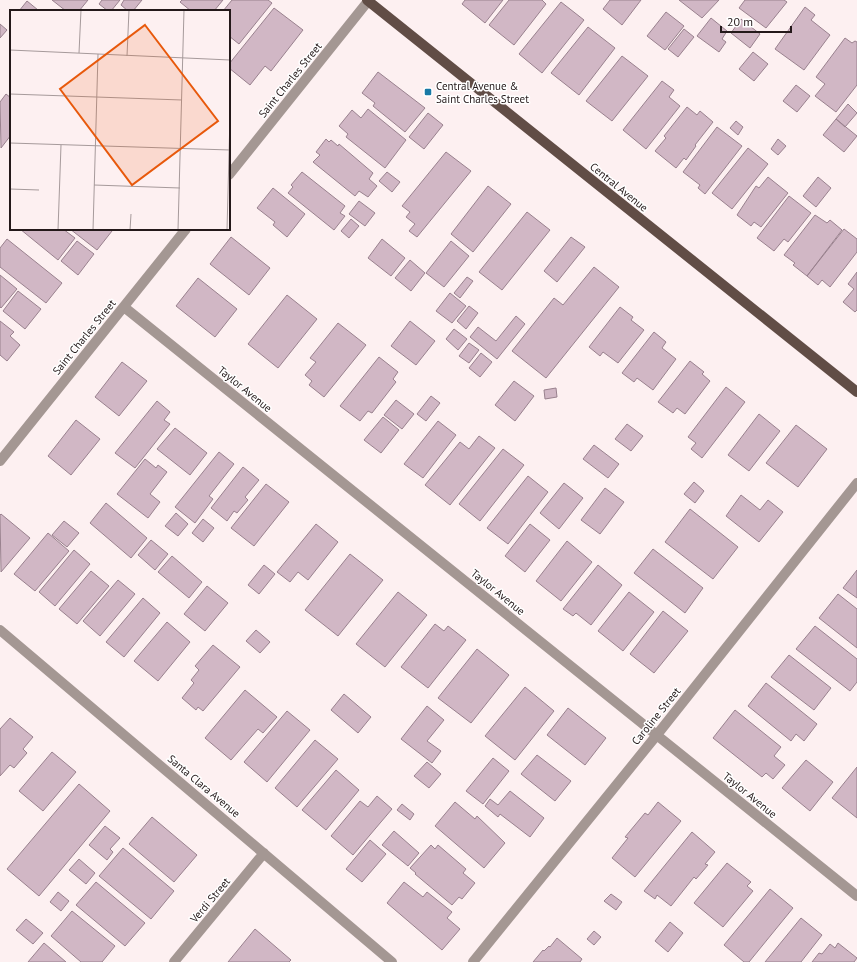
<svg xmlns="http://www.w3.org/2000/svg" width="857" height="962" font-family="'PT Sans',sans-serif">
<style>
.building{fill:#d1b7c5;stroke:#99818e}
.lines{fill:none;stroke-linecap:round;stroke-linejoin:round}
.minor{stroke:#a49793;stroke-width:10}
.major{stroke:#614d46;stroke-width:10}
.poi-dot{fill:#1979a6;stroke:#fff;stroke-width:1.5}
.labels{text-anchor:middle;stroke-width:3;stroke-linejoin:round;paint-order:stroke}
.street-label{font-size:11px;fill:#24191a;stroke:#fff}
.poi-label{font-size:11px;fill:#24191a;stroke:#fff;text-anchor:start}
.inset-road{fill:none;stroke:#a69a9b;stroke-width:1}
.view{fill:#e8590c;fill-opacity:0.15;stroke:#e8590c;stroke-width:2}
.inset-edge{fill:none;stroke:#24191a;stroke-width:2}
</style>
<rect width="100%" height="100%" fill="#fdf0f1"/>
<path class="building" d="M52,0h36l-9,11h-13z
M102,0h18l-9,11h-3l-9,-7z
M124,0h18l-9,11h-5l-7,-6z
M182,0h41l-9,11h-23l-11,-9z
M232,0h36l4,3 -33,41 -10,-8v-25h-6z
M465,0h38l-18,23 -23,-19z
M509,0h33l4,4 -32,41 -25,-20z
M610,0h31l-19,25 -19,-16z
M679,0h40l-17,18z
M745,0h39l3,2 -21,26 -27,-20z
M27,1l11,9v1h-19z
M561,2l23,18 -42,53 -23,-19z
M805,7l10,8 -4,5 19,15 -26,35 -29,-21z
M274,8l29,22 -32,41 -6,-5 -15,19 -21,-17v-4z
M666,12l18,14 -19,24 -18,-14z
M711,18l16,13 -5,8 4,3 -7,10 -22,-16z
M741,19l19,15 -10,14 -19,-15z
M0,24l7,6 -7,8z
M588,27l27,21 -36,47 -28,-22z
M684,29l10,8 -16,20 -10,-8z
M845,38l7,5 3,-2 2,1v43l-21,27 -21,-16 10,-12 -9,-7z
M753,52l15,12 -14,17 -15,-12z
M622,56l26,20 -36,45 -26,-20z
M378,72l47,36 -20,24 -32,-26 2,-3 -13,-10z
M662,81l12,9 -5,7 11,9 -34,43 -23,-19z
M796,85l14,11 -13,16 -14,-11z
M6,94l5,4v37l-10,13 -1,-46z
M848,104l9,9 -12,14 -9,-8z
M687,107l10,8 3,-4 13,11 -18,23 1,1 -10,14 -2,-2 -8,10 -21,-17 11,-13 -2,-2z
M368,109l38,31 -21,28 -39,-31 2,-3 -9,-8 13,-16 9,8z
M428,113l15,12 -19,24 -15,-12z
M836,119l21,17 -13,16 -21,-17z
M736,121l7,6 -5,8 -8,-7z
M717,127l25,19 -37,48 -7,-6 2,-3 -17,-13z
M326,139l3,3 2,-2 7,6 1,-2 34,29 -4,6 8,7 -9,11 -9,-6 -4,5 -42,-34 7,-7 -4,-3z
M778,139l8,7 -8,9 -7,-6z
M748,148l20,16 -36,45 -20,-16z
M446,152l25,19 -54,66 -8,-6 6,-7 -9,-7 4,-5 -8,-6z
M302,172l43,34 -5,7 5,3 -11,14 -46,-37 5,-6 -2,-2z
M387,172l13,10 -8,10 -13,-11z
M768,177l20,16 -27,34 -7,-5 -3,4 -14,-11 19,-29 3,2z
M818,177l13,11 -15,19 -13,-11z
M488,186l23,18 -38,48 -22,-18z
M273,188l32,26 -18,23 -14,-12 2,-3 -18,-14z
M789,196l22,17 -23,29 -4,-3 -10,12 -17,-13z
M359,201l16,12 -10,13 -16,-12z
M527,212l23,18 -48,60 -23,-18z
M815,215l12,8 3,-3 12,10 -35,46 -14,-11 2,-2 -11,-8z
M351,219l8,7 -10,12 -8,-7z
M20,229h43l12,9 -17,22z
M70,229h39l3,2 -15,19z
M844,229l13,10v13l-27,35 -8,-7 -4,5 -11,-9z
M231,237l39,31 -21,27 -39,-31z
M571,237l14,10 -28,35 -13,-11z
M7,239l55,44 -16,20 -46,-36v-19z
M382,239l23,19 -14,18 -23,-18z
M77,241l17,13 -16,21 -17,-14z
M451,241l18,15 -25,31 -18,-14z
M410,260l15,13 -14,18 -16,-13z
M594,267l25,20 -73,91 -34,-27 42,-53 9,7z
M857,272v38l-2,2 -12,-10 11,-13 -6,-5z
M0,275l17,14 -16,19 -1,-1z
M467,277l6,4 -13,17 -6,-5z
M198,278l39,31 -22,28 -39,-31z
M18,291l23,18 -16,20 -22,-18z
M450,293l16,13 -14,17 -16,-12z
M287,295l30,24 -39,49 -30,-24z
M469,306l9,7 -12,16 -9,-8z
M620,307l13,10 -2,3 13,10 -26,33 -15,-11 -3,4 -11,-9z
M516,316l9,8 -28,35 -27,-22 8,-10 18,14z
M0,321l14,11 -4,4 10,9 -13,16 -7,-6z
M410,321l25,20 -19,24 -25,-19z
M338,323l28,22 -42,52 -15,-12 3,-4 -7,-6 11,-13 -6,-4z
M454,329l13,10 -9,11 -12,-11z
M654,332l12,10 -4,6 14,11 -23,31 -16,-12 -3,4 -12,-9z
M469,343l10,7 -10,13 -10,-7z
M481,353l11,9 -12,15 -11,-9z
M379,357l19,15 -5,7 3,3 -24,31 -4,-2 -8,10 -20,-15z
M690,361l14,11 -2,2 8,7 -25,33 -8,-6 -4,5 -15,-11z
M122,362l25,19 -28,35 -24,-19z
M514,381l20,15 -19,25 -20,-16z
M726,387l19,15 -43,56 -11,-9 5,-6 -8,-6z
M556,388l1,9 -12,2 -1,-9z
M431,396l9,7 -14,18 -9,-7z
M396,400l18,14 -12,15 -18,-14z
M157,401l13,11 -6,8 6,4 -35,44 -20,-15z
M759,414l21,17 -31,40 -21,-16z
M383,417l16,13 -18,23 -17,-13z
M76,420l24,19 -29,36 -23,-19z
M438,421l18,14 -33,43 -19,-14z
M627,424l16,12 -12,15 -16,-12z
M796,425l31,24 -29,38 -32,-24z
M175,428l32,25 -17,22 -33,-26z
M479,436l16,12 -45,57 -25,-20 35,-43 9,7z
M594,445l25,19 -11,14 -25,-19z
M503,449l21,16 -44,56 -21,-17z
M219,452l15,12 -25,32 4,3 -18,24 -20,-16z
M145,459l11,9 2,-3 9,7 -17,22 10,8 -12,16 -31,-24z
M243,467l16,13 -14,17 3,3 -11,13 -3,-2 -7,10 -16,-13z
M528,476l20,16 -40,52 -21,-16z
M694,482l10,9 -9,12 -11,-9z
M564,483l19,15 -24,31 -19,-16z
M266,484l23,18 -35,44 -23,-18z
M605,488l19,14 -24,32 -19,-14z
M741,495l19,15 8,-10 15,12 -24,30 -33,-26z
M106,503l41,35 -16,20 -41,-35z
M690,509l48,38 -25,32 -48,-37z
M176,513l12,11 -10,12 -13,-10z
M1,514l29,24 -29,34 -1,-57z
M203,519l11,9 -11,14 -11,-9z
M64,521l15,12 -12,14 -15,-12z
M316,524l22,18 -30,38 -10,-8 -8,10 -13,-10z
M530,524l20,16 -25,32 -20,-16z
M48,533l21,18 -34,40 -21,-17z
M151,540l17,14 -13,16 -17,-15z
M567,541l25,21 -31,39 -25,-20z
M653,549l50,39 -18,25 -51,-40z
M74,550l16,14 -35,42 -16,-14z
M350,554l33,26 -45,56 -33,-26z
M172,556l30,26 -13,16 -31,-26z
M264,565l11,9 -16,20 -11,-9z
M598,565l24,20 -31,40 -15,-12 -3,3 -10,-7z
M857,570v28l-14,-10z
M91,571l18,15 -32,38 -18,-15z
M118,580l17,14 -35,42 -17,-15z
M207,586l21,17 -23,28 -21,-17z
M398,592l29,23 -42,52 -29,-23z
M629,592l25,20 -31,39 -25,-20z
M838,594l19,15v39l-38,-30z
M143,598l17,15 -36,44 -18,-15z
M663,611l25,20 -34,42 -24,-19z
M167,622l23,20 -32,39 -24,-20z
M435,624l9,7 4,-5 18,14 -38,48 -27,-21z
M815,626l42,33v23l-7,9 -54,-42z
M256,630l14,12 -10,11 -14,-12z
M213,645l27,22 -37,44 -5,-4 -2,3 -14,-12 12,-15 -3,-3 8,-10 -4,-4z
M477,649l32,26 -38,48 -33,-25z
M789,655l42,33 -17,22 -43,-33z
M766,683l51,41 -13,17 -8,-7 -5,7 -43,-35z
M525,687l29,24 -39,49 -30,-24z
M245,690l32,27 -14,16 -5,-4 -27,31 -26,-22z
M344,694l27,23 -13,16 -27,-23z
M427,706l17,14 -17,21 14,10 -9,12 -31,-24z
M568,708l38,30 -21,27 -38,-30z
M735,710l46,37 -7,9 11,9 -12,14 -7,-6 -4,4 -49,-39z
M287,711l23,19 -43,52 -23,-20z
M10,718l23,19 -10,12 4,4 -13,15 -4,-3 -10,11v-47z
M315,740l23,19 -41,48 -22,-19z
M52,752l24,20 -33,39 -24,-20z
M537,755l34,26 -16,20 -34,-27z
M493,758l16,13 -26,33 -17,-13z
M806,760l27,22 -23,29 -28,-23z
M427,762l14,12 -12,14 -15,-12z
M857,767v51l-25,-20z
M336,770l23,20 -33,40 -24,-20z
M79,784l31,27 -71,85 -32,-27z
M510,791l34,27 -14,19 -30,-23 -2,3 -13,-11 5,-7 8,6z
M377,796l15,13 -39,46 -22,-19 29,-35 8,6z
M455,802l20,17 2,-3 28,27 -21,25 -49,-42z
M658,802l23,19 -46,56 -23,-19 16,-20 -3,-1 20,-24 3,2z
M402,804l12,10 -4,6 -13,-10z
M152,817l45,38 -23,27 -45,-38z
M105,826l15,12 -10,11 3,3 -6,8 -18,-15z
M394,831l25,22 -11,13 -26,-21z
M692,832l23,20 -10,12 3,1 -12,14 -2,-2 -23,29 -14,-11 -2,4 -11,-8z
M370,840l16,14 -24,28 -16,-13z
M431,845l4,4 3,-4 28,24 -3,4 12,10 -13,16 -3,-2 -7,8 -37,-31 1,-1 -6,-5z
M123,848l51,43 -23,28 -52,-43z
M79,859l16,14 -9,11 -17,-14z
M727,863l24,19 -4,4 6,5 -30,36 -29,-24z
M96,882l49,41 -20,23 -49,-41z
M404,882l19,15 4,-5 25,20 -5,6 13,11 -18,21 -55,-47z
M770,889l23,19 -44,54h-5l-20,-17z
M58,892l11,9 -8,10 -11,-9z
M611,894l11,8 -6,8 -12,-9z
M72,911l43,35 -13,16h-21l-30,-26z
M801,918l21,17 -21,27h-36z
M26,919l17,14 -10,11 -17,-14z
M670,922l13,11 -15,19 -13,-11z
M255,929l36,31 -2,2h-61z
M594,931l7,6 -7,8 -7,-6z
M557,938l25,21 -2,3h-47l10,-12 1,1 5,-5 1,1z
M44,943l22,19h-38z
M838,943l19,15 -3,4h-42l7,-9 3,1 8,-10 5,4z"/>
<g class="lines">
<path class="minor" d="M229,175l140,-175
M124,307l733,589
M0,461l186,-232
M0,630l392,332
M174,962l90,-109
M473,962l183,-226 201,-253"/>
<path class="major" d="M367,0l490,392"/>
</g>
<rect class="poi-dot" x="424" y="88" width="8" height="8" rx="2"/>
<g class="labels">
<g class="street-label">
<text transform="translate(290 80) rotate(-51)" y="4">Saint Charles Street</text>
<text transform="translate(619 187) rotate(39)" y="4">Central Avenue</text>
<text transform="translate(84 337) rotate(-51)" y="4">Saint Charles Street</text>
<text transform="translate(245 389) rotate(39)" y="4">Taylor Avenue</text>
<text transform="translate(498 592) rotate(39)" y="4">Taylor Avenue</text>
<text transform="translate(656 716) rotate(-51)" y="4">Caroline Street</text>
<text transform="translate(204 786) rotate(40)" y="4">Santa Clara Avenue</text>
<text transform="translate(750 795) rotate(39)" y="4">Taylor Avenue</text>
<text transform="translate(210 900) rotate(-50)" y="4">Verdi Street</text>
</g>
<g class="poi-label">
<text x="436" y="90">Central Avenue &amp;<tspan x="436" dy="13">Saint Charles Street</tspan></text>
</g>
</g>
<g transform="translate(10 10)">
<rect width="220" height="220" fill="#fdf0f1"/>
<path class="inset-road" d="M0,40l220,10M69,43l2,-43M117,46l2,-46M0,84l172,6M0,133l220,7M84,175l86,3M0,179l29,1M48,220l3,-85M83,220l5,-176M120,220l1,-16M168,220l6,-220M217,220l3,-114"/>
<path class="view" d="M135,15l73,96 -86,64 -72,-96z"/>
<rect width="220" height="220" class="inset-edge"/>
</g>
<path d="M721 26v6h70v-6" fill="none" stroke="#24191a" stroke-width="2"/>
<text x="727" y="26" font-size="12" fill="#24191a" stroke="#ffffff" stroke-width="3" paint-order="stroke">20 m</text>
</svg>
